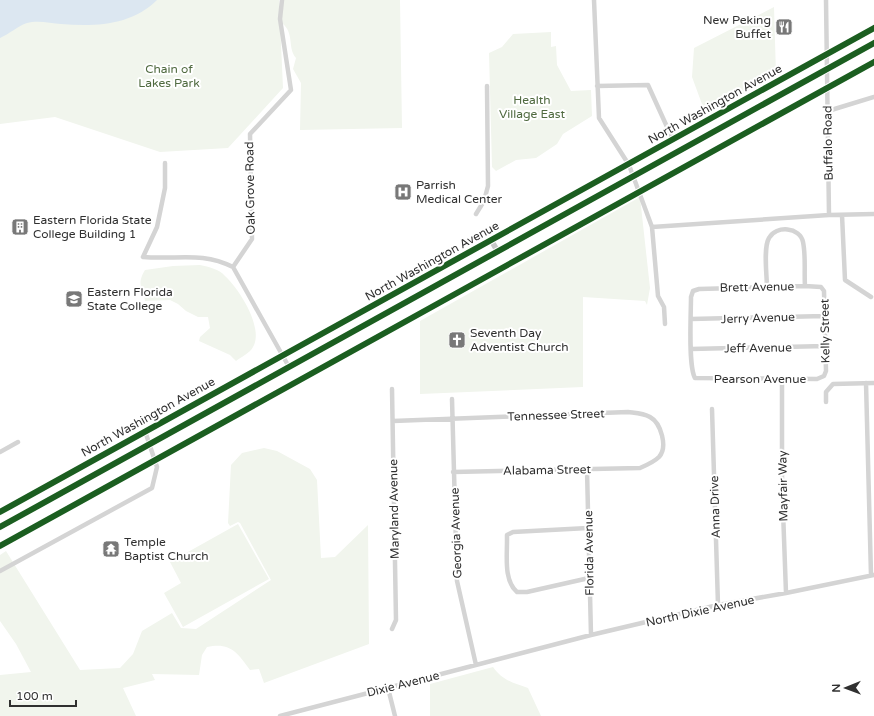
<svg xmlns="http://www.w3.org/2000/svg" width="874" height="716" font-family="'Varela Round',sans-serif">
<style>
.green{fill:#f1f5ed}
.water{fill:#dce7f1}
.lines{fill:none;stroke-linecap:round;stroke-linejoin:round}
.minor{stroke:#d4d4d4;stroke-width:4.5}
.major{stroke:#c8c8c8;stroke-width:5.5}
.cycleway-casing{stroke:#fff;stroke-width:8}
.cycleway{stroke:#1b5e20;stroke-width:6}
.labels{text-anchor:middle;stroke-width:4;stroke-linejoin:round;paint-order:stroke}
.poi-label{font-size:12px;fill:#303030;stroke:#fff;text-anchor:start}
.park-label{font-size:12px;fill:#506a40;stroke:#fff}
.street-label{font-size:12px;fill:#303030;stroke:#fff}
</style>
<rect width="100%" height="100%" fill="#fff"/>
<path class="green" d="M0,0h279l4,88 -55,60 -68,4 -105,-35 -55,7z
M281,0h119l2,128 -102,2 1,-47 -8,-14 3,-11c-9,-11 -1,-24 -14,-35z
M774,7l2,68 -70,40 -14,-38 2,-29z
M551,32v15l5,-1 1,19 14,26 20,-1 1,26 -29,18 -6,10 -21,14 -20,2 -20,11 -4,-4 -3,-114 13,-6 11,-13z
M640,197l10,91 -3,17 -2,-4 -62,-4v90l-163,7v-73z
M200,265c9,2 19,4 25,11 15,14 39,52 28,71 -3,6 -12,10 -17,14l-6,-6 -31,-14 1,-4 10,-9 -2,-11h-10l-12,-6 -8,-7 -8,-4 -25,1c-2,-14 -9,-16 0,-31l28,-4z
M264,448l13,3 33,18 7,11 4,78 14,-1 33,-32 1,119 -105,39 -5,-14 -9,1c-13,-18 -20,-28 -43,-23l-5,8 -3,20 -47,-1 3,6 -32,8 13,28h-136v-41l31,-3 -15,-28 -16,-23v-66l6,-4 74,119 40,-2 13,-14 9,-23 30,-18 9,15 15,1 75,-49 -31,-57 -2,-1 -8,4 -2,-3 3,-58 11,-12z
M238,524l31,55 -86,48 -19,-34 17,-10 -11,-21z
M493,667c9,13 20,16 35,21l13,28h-111v-32z"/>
<path class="water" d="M0,0h157c-25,25 -61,27 -96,24 -10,-1 -24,-4 -34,-1 -9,3 -18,11 -27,15z"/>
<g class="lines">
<path class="minor" d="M594,0l5,118 30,47 23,62 6,69 6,11 1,17
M826,0l3,215
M597,86l51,-1 25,55
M828,111l46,-14
M165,163v25l-8,39 -14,30c34,3 58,-6 90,10l56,100
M476,214l8,-13 4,-15 -1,-100
M842,215l3,65 26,17
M652,227l177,-12 45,-1
M233,267l19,-28 -2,-105 41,-44 -11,-71 2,-19
M805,286l16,1 3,4 2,80 -2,5 -7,3 -122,-1c-7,-12 -4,-64 -4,-81l2,-6 6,-2z
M767,288c0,-12 -4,-40 2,-50 7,-13 31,-11 34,4 3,14 1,30 2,44
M691,319l133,-3
M691,349l134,-3
M782,379v104l4,110
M866,383l5,192
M392,389l4,231 -4,9
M452,399l5,182 19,84
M826,402v-10l7,-8 41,-1
M712,409l6,196
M393,421l235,-9c8,1 15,1 22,5 11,6 18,30 9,40 -5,5 -12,8 -19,11l-187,4
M0,452l18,-10
M587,470l4,165
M588,528l-75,4 -6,3v6c0,17 -3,40 10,51h10l62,-14
M0,571l152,-83 5,-21 -12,-36
M388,688l7,28
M280,716l311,-81 127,-30 68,-12 88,-18"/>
<path class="major" d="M491,240l7,12
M0,512l874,-484
M0,527l874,-484"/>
<g class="cycleway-casing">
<path id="cycleway" d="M0,512l874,-484
M0,527l874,-484
M0,546l874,-484"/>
</g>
<use href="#cycleway" class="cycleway"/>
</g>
<defs>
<g id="restaurant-square" transform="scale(0.9)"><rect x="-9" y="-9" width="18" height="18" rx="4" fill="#787878" stroke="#fff"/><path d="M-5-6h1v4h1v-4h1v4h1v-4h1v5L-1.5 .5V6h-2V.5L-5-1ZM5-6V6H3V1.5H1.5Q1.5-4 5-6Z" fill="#fff"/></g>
<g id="hospital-square" transform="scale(0.9)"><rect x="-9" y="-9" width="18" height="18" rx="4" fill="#787878" stroke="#fff"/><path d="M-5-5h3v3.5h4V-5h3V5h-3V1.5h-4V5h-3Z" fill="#fff"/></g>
<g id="building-square" transform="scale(0.9)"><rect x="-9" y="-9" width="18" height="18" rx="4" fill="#787878" stroke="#fff"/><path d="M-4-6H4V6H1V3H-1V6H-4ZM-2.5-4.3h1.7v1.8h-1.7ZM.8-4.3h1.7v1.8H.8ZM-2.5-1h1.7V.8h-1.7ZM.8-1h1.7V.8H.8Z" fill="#fff"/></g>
<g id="school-square" transform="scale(0.9)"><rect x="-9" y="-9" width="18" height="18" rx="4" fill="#787878" stroke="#fff"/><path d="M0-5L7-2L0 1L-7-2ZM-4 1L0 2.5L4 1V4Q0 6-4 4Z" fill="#fff"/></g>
<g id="church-square" transform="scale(0.9)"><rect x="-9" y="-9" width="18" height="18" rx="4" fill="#787878" stroke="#fff"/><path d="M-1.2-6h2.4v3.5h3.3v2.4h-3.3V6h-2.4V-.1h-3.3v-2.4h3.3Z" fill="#fff"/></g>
<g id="temple-square" transform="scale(0.9)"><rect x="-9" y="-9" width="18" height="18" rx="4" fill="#787878" stroke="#fff"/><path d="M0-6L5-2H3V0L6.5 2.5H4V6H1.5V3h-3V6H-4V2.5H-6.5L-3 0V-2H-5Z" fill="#fff"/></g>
</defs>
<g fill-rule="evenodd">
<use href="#restaurant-square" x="784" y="27"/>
<use href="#hospital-square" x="403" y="192"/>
<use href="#building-square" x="20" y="227"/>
<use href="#school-square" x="74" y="299"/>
<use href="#church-square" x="457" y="340"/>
<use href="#temple-square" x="111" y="549"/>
</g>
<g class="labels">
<g class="poi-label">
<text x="771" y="24" text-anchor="end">New Peking<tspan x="771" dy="14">Buffet</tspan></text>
<text x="416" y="189">Parrish<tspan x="416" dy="14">Medical Center</tspan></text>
<text x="33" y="224">Eastern Florida State<tspan x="33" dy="14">College Building 1</tspan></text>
<text x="87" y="296">Eastern Florida<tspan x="87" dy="14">State College</tspan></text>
<text x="470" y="337">Seventh Day<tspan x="470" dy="14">Adventist Church</tspan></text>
<text x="124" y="546">Temple<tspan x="124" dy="14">Baptist Church</tspan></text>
</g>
<g class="park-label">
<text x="169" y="73">Chain of<tspan x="169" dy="14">Lakes Park</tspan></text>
<text x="532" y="104">Health<tspan x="532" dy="14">Village East</tspan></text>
</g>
<g class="street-label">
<text transform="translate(715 104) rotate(-29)" y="4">North Washington Avenue</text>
<text transform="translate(828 143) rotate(-91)" y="4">Buffalo Road</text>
<text transform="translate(250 188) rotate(-91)" y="4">Oak Grove Road</text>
<text transform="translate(432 261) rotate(-29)" y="4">North Washington Avenue</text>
<text transform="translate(757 287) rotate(-1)" y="4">Brett Avenue</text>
<text transform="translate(758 318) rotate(-2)" y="4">Jerry Avenue</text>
<text transform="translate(825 331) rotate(-91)" y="4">Kelly Street</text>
<text transform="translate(758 348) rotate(-1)" y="4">Jeff Avenue</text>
<text x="760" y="383">Pearson Avenue</text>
<text transform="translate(556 415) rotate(-2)" y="4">Tennessee Street</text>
<text transform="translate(148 417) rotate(-29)" y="4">North Washington Avenue</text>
<text transform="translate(547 470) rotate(-1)" y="4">Alabama Street</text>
<text transform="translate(783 486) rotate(-91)" y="4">Mayfair Way</text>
<text transform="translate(715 507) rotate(-92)" y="4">Anna Drive</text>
<text transform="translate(394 509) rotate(-91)" y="4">Maryland Avenue</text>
<text transform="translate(456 533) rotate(-92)" y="4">Georgia Avenue</text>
<text transform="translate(589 553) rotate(-91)" y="4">Florida Avenue</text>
<text transform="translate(700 611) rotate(-12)" y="4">North Dixie Avenue</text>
<text transform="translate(403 684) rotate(-14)" y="4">Dixie Avenue</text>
</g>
</g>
<g transform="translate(846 688) rotate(269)" stroke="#ffffff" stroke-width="3" paint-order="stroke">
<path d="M0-3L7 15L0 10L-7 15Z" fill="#303030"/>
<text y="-6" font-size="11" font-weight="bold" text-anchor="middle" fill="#303030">N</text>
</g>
<path d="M10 700v6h66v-6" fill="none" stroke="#303030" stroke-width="2"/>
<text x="16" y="700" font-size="12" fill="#303030" stroke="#ffffff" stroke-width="3" paint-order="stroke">100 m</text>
</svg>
